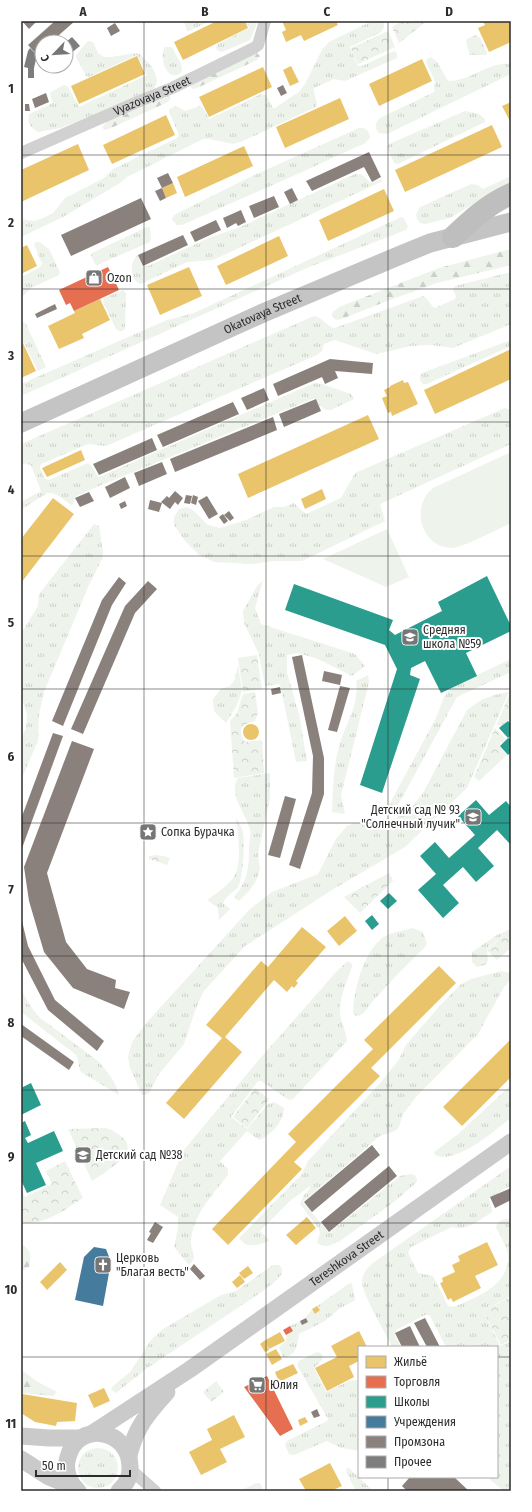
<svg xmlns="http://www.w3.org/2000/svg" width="532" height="1512" font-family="'Fira Sans Condensed',sans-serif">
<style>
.grass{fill:url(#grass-tufts)}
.forest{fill:url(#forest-firs)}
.park{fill:url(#park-crowns)}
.pitch{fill:#eef3eb}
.homes{fill:#e9c46a}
.shops{fill:#e76f51}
.schools{fill:#2a9d8f}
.public{fill:#457b9d}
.industry{fill:#8a817c}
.building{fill:#7d7d7d}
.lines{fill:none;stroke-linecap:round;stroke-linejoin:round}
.street{stroke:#d1d1d1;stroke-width:12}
.secondary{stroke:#cacaca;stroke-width:17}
.primary{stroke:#c4c4c4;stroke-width:19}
.highway{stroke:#bebebe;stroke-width:22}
.grid{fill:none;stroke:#2c2c2c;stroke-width:1;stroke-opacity:0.55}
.labels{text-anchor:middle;stroke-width:4;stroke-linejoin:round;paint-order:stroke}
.street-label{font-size:12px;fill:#2c2c2c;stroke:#fff}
.poi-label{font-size:12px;fill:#2c2c2c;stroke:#fff;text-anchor:start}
.neatline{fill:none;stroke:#2c2c2c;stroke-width:1.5}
.grid-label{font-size:13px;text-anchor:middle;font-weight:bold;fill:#2c2c2c}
</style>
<defs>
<pattern id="grass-tufts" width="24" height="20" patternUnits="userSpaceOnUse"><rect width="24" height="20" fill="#eef3eb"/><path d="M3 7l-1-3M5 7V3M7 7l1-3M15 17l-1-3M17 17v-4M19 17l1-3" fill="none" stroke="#ccd0ca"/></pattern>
<pattern id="forest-firs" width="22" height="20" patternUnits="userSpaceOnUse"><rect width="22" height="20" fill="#eef3eb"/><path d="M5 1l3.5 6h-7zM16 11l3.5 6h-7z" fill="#ccd0ca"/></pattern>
<pattern id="park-crowns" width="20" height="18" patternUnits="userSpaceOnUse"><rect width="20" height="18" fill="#eef3eb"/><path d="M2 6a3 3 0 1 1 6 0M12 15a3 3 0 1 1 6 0" fill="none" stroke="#ccd0ca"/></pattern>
</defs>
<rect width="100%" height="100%" fill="#fff"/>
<path class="grass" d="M184,21h26l-21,10h-2z
M246,21h12l-8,19 -28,12 -5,-2 -1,-3 2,-3 31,-16z
M372,21h12v6l-3,5 -31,15 8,19h4l32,-15 3,2v5l-52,23 -11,-2 -20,9c-1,7 4,12 2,19l-73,34 -10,3 -24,-5h-6l-76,38 -7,6 -57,34 -42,20v-18l13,2 9,-3 10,-5 12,-15 39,-20 9,-9 64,-31 2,-3 -10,-23v-3l7,-3 9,5 15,-5 3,2 6,11 52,-25 5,1 7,13h2l25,-17 5,-7 17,-34 7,-8z
M476,35l4,3 7,15 -1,2h-16l-1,-2 -3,-11 1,-3z
M88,41l5,1 5,11 6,4h9l21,-4 6,1 12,13 3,6 2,8 -1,4 -2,4 -72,31 -22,8 -22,4c-8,-5 -11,-9 -9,-18l24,-11 -3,-8 1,-3 13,-7 4,2 11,20 68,-32 -10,-20 -48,22 -3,-1 -10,-19v-2z
M165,47h6l2,2c2,5 9,14 9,20 0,3 -1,4 -3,5 -14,7 -20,-19 -14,-27z
M431,57l6,5 10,17 2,2c22,0 38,-19 62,-17v10l-124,60 -8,-1c-5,-5 -4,-11 1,-15l54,-26 1,-11 -9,-19 1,-3z
M465,111l14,3 6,5v3l-87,42 -4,-1 -7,-16 2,-3z
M359,128c7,-1 10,3 11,10l-5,5 -63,29 -120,53h-5l-5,-5 1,-4 3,-2 72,-36z
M355,174h6l10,9 10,-4 2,2 -170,79 -26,2 -46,22c-11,-2 -12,-23 -3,-29l5,12 5,-1 63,-29 27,-9z
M511,176v7l-14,7 -47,28 -25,6 -5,-1 -3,-4 -1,-5 4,-7 51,-23 7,1 5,4z
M401,217l3,1 4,9 -2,3 -99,38 -286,128v-12l146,-64 27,-7z
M147,227l3,1 1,11 -1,3 -53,23 -2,-1 -4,-9 1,-2z
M36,242h3l10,7 11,23 -1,3 -28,13 -10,10v-21l18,-9 3,-4 -8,-20z
M511,272v52l-58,24 -22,-3 -20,1 -35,8 -41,-14 -11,4 -2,7 -5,4 -211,91 -18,-2 -42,18 -5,2 -1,4 5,11 4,1 39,-17c5,3 7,10 11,14l215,-94 8,1 29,10 2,3 1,2 -23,11h-5l-7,-5 -4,-7 -221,90 -19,9 -2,7 -2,1 -12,-9 -7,-3h-5l-26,17v-8l20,-11 -10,-26 -10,-2v-19l293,-128c9,1 12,11 21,12l88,-32c6,3 7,10 12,12l20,-9 1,-3 -3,-6 2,-4z
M123,290l3,3 -1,36c-3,3 -6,3 -9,0l-13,-27 1,-4z
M21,321l5,3 20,43 -8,4 -16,-32h-1z
M511,340v6l-84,38h-4l-3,-3v-6l2,-2z
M505,408l6,2v34l-131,60 5,17 -83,40h-29l-21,3 -38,-2 -15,-7 -14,-14 -11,-16v-8l5,-8 8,-2 7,4 14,14 12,3 26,-8 28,-13h10l10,-4 12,11 35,-16 14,-25z
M94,524l5,2 4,26 -1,7 -13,26 -45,107 -5,23 -1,26 -17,39v-41l5,-11 1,-13 -6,-19v-66l3,-1 14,-23 1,-12z
M263,580l-8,28 6,16 94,30 10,12 -13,10 -34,-17 -20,-6 -11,2v18l12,41 8,47 -11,1 -16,-78 -15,2 -6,-32 -15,-31 -1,-12 14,-25z
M511,659v13l-54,25 -60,110 -8,3 -1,-3 48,-89 8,-21 6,-8 10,-6z
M238,665l4,26 -6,16 -10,16 -12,-12 -1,-12 8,-10 9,-3 5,-7z
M368,675l1,7 -28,113 4,19 -13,-2c1,-23 1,-46 8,-69 6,-20 20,-40 16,-62z
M509,692l-42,96 -62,59 -73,43 -87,56 -42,46 -8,19 -11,33 -25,30 -10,19 -4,2h-3l-12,-27 -2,-11 4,-15 15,-20 102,-112 23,-18 46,-18 18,-35 11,-13 7,-3 30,1 11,-5 17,-12 11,-14 44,-83c15,-12 24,-15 42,-18z
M270,773v25l-12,55 2,16 -4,12 -7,10 -10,10 -5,-3c14,-19 15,-29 15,-52 1,-5 2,-11 1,-16 -3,-16 -23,-36 -12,-52z
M236,819h1c2,4 5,9 6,14 2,10 0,46 -5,54 -5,6 -10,6 -15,16l7,6 -11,11 -1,-12 -11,-8c10,-7 22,-15 28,-25 7,-11 3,-43 1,-56z
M412,928l11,4 4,12 -3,4c-18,17 -35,35 -52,54 -4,6 -9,14 -16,14l-3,-3c1,-24 10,-59 29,-75 8,-6 21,-7 30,-10z
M511,929v13l-7,-7 -17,14 1,12 -3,4 -8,2 -5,-5v-10l25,-17z
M348,961l4,3v3c-5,15 -13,30 -12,46 1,10 6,18 7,28l-54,58 -4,1 -28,-19h-3l-27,36 16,12 21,-25 6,-2 10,6c0,14 -13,27 -25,32l-12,-9 -27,30 8,8v6c-16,20 -36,41 -37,68 0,5 3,10 3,15l-3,5 -3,1 -14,-17 4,-19v-11l-18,-12 23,-54 74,-89 80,-91z
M501,971l10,2v6l-7,8 -26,47 -62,63 -13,17 -4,13 -4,4 -15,5 -77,66 26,31 71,-57 10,-2 5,1 2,5 -1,3 -22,19 -54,39c-7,3 -16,9 -23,1l3,-9 -1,-4 -19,-25 4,-9 6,-7v-2l-19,14 -31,31 9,9v1c-10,4 -23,8 -30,-3l63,-64 6,-13 73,-79 17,-21 8,-16 30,-35 24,-25 11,-6z
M21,989l8,15 10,13 59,44c8,9 19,22 21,34l-38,-23c-3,-6 -2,-11 -5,-17l-55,-43z
M511,1085v33c-16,12 -55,47 -76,37l-1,-3 23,-17z
M511,1166v20l-22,12 3,13 -1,2c-12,7 -25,19 -39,14l-41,20 -3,6 10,20 15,3 15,30 6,1c23,-11 55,-20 54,-52 0,-6 -9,-21 -12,-28 2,-6 8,-9 15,-8v77l-28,15 17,35 11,-5v150h-7l-17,-14h10v-130h-51l-16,-31 -3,-2 -31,16 -1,5 6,12h-8c-7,-12 -32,-55 -31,-66 1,-8 5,-13 11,-18z
M273,1265h6c11,9 -9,20 -16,26l-117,78 -30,24 -5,-3 2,-4 17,-14 21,-32 12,-11 58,-34 15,-4z
M350,1283l2,1 3,16 -16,9 -14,12 -26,13c-2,12 -2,19 -14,24l-2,-1 -4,-10 7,-6v-6l7,-4 -3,-5 10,-5 2,4 6,-3 -2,-4 6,-9 3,5 5,-4 -3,-4z
M317,1352l4,1 2,3 -1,4 -8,8 12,24 23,-11 8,-1 2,2v69l-18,-3 -14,-7 -33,14 -5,-1 -4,-9 2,-4 40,-20 1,-2 -31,-54 2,-4z
M21,1370l17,12 19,10 -4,4 -32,-3z
M78 1468a20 20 0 1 1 40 0a20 20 0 1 1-40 0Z
M347,1468h2l24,23h-17l-10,-19z
M256,1483h4l4,8h-24z"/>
<path class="forest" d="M257,53l3,3 -3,4 -60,28 -5,1 -1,-2 2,-4z
M168,96l3,2 -3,4 -59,27 -5,1 -2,-3 6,-6z
M511,249v16l-74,18 -47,17 -51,20 -5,-1 -2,-3v-3l7,-6 100,-39z
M21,1245c11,4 10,11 8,22l-8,4z
M21,1372l23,17 -23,2z"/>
<path class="park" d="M402,21h25l-28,22 -7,-16z
M388,31l7,16 -37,17 -7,-16z
M257,655l5,34 -19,3 -5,-34z
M255,692l3,21 -3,8c-14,3 -18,9 -10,21l17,-2 2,33 -30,5 -4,-57 7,-8 6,-19z
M509,695l2,1v27l-3,-3 -8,7 -3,-3z
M495,728l11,11 -7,6 8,10 -28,26 -5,-4z
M156,855l7,1 7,2 -3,7 -18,-6v-3z
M389,873l4,8 -33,32 -16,-16z
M504,935l7,8v5l-14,12 -10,-10z
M255,1088l14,11 -22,29 -14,-11z
M106,1128c46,18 8,38 -14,53l-24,-52z
M65,1161l18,37c-19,12 -38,28 -62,24v-33l4,8 27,-13 -6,-13z
M511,1297v43l-10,5 -18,-34z
M216,1381l8,11 -13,10 -8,-10z"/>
<path class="pitch" d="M511,452v71c-11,5 -51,26 -60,25 -30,-1 -41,-42 -18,-60z
M387,529l22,48 -23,10 -63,-28z"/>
<path class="homes" d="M217,21h28l3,7 -65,32 -9,-18z
M282,21h54l2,4 -34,16 -3,-6 -15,7 -4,-10 4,-2z
M483,21h28v21l-22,10 -11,-24 7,-3z
M137,56l8,18 -66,30 -8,-18z
M422,59l10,22 -53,25 -10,-22z
M291,66l8,16 -9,4 -7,-16z
M263,67l9,20 -63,30 -10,-20z
M340,98l9,21 -64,29 -9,-21z
M511,102v21l-9,-17z
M166,115l9,20 -63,29 -9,-19z
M492,125l10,22 -97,45 -10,-22z
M78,144l11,26 -68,32v-32z
M244,146l9,20 -68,31 -8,-20z
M173,183l4,10 -11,5 -4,-10z
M384,189l10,22 -66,30 -9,-21z
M279,236l9,20 -62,29 -9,-19z
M27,245l10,21 -16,8v-26z
M189,267l13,29 -42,19 -13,-30z
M100,299l10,21 -28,14 2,4 -25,11 -11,-23 27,-13 -1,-2z
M21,341h1l14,30 -15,7z
M511,349v30l-76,35 -11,-24z
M403,380l1,3 4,-1 10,22 -26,12 -1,-4 -3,1 -6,-15 5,-2 -3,-6 6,-3v-1z
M368,415l11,24 -131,59 -10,-24z
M81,450l4,10 -38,17 -5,-9z
M322,489l4,10 -21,10 -4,-10z
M53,498l21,16 -53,69v-44z
M243 732a8 8 0 1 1 16 0a8 8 0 1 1-16 0Z
M345,916l12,15 -18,15 -12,-15z
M302,927l24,20 -30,34 2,2 -4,5 -2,-2 -5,6 -13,-12 -49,57 17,15 -58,67 -18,-16 56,-65 -16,-13 55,-64 7,6z
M439,966l17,17 -85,85 9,8 -86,86 8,7 -74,76 -16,-16 84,-87 -8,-8 85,-85 -9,-9z
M511,1039v38l-49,49 -19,-19z
M307,1217l9,11 -20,17 -10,-10z
M487,1242l11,23 -23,11 6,12 -28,14 -2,-4 -3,2 -8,-17 3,-1 -1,-4 13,-6 -3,-7 8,-4 -2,-5z
M60,1262l7,8 -20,20 -7,-8z
M248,1266l5,7 -9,6 -5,-6z
M240,1275l5,7 -8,6 -5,-6z
M317,1306l3,4 -5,4 -3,-5z
M359,1331l8,16h-8v14l-10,5 5,11 -27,14 -12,-23 22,-11 -6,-11z
M280,1332l5,9 -16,8 -5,-8z
M264,1341l5,9 -4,2 -5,-8z
M276,1349l6,10 -10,6 -6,-11z
M293,1364l5,9 -19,9 -4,-10z
M104,1388l6,13 -16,7 -6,-13z
M22,1394l55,9 -2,18 -18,1 -1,4 -21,-4 -14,-9z
M234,1415l11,22 -25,12 7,13 -26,13 -12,-23 23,-12 -5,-11z
M305,1417l3,5 -8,4 -2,-6z
M330,1463l12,23 -11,5h-25l-7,-12z"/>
<path class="shops" d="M108,267l11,23 -45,21 -4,-8 -4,2 -7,-15z
M290,1326l3,5 -7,4 -3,-5z
M267,1376l26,53 -13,7 -36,-49z"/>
<path class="schools" d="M487,576l24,50v5l-45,22 11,23 -36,17 -16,-32 -14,7 -1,7 10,4 -38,114 -22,-8 37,-116 -12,-24 -100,-35 9,-26 99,36 -4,10 6,5 47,-24 -4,-9z
M508,721l3,3v11l-3,3 -9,-10z
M508,738l3,2v12l-3,3 -8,-9z
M476,800l13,15 17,-14 5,6v38l-14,-15 -19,18 16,18 -18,16 -13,-15 -20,18 16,18 -16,15 -25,-28 18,-16 -16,-18 15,-14 14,16 26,-23 -17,-19z
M389,893l8,8 -9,8 -8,-8z
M372,915l7,9 -7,6 -7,-9z
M31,1083l10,22 -20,10v-27z
M25,1121l6,14 -6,3 3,5 26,-12 9,20 -27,12 10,22 -19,8 -6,-13v-57z"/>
<path class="public" d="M94,1247l12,2 5,13 -8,44 -28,-6 9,-43z"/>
<path class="industry" d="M22,21h15l-8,8z
M55,21h20l-24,21h-9v8l-5,5 -9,-10z
M115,23l5,8 -9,5 -4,-8z
M283,85l4,8 -6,3 -4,-8z
M46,93l3,9 -14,6 -3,-9z
M25,104h4l1,7h-5z
M369,152l12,25 -9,5 -8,-15 -52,24 -6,-10z
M168,173l5,10 -11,5 -5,-10z
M162,188l4,10 -6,3 -5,-10z
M292,188l6,12 -8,4 -6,-12z
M274,196l5,11 -25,11 -5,-12z
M141,198l10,21 -80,37 -10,-21z
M241,210l5,12 -8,4 -2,-3 -9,5 -4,-10z
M216,220l5,10 -26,12 -5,-10z
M183,235l5,10 -45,21 -5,-11z
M55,304l2,5 -20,9 -2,-4z
M330,359l43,4 -1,11 -37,-3 3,7 -13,6 -3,-7 -44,19 -5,-12z
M264,388l5,12 -22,10 -6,-12z
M316,399l5,12 -37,16 -5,-13z
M233,402l6,12 -76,33 -6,-12z
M273,417l4,13 -102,42 -5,-13z
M152,438l5,12 -58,25 -6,-11z
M162,462l5,12 -28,12 -5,-13z
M125,477l5,11 -20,10 -5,-11z
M175,491l8,7 -5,7 -3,-3 -5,7 -9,-7 6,-6 2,2z
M89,492l5,9 -14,6 -5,-9z
M186,495l6,1 -2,8 -6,-1z
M193,495l5,2 -2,8 -5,-2z
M207,496l11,18 -9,5 -11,-18z
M150,500l12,3 -3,9 -11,-3z
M125,501l2,5 -6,3 -2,-5z
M229,511l5,7 -4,3 -6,-6z
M223,514l5,7 -4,3 -5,-7z
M119,577l7,6 -14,22 -49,121 -11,-5 50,-121z
M148,581l9,8 -22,24 -52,121 -12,-5 54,-123z
M302,655l22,103v36l-24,75 -11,-4 23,-72 1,-37 -21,-99z
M324,671l18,4 -2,10 -18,-4z
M340,686l10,2 -13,44 -9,-2z
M280,687l1,6 -9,2 -1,-6z
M53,733l10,3 -42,115v-32z
M72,741l22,8 -47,124 19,69 21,27 29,11 -1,8 15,4 -6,17 -51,-21 -29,-36 -15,-51 -5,-34z
M285,796l11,3 -16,59 -12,-3z
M21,917l7,29 27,54 49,41 -7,10 -49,-41 -27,-52z
M21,1024l53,38 -5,8 -48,-34z
M372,1145l8,10 -68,57 -8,-10z
M389,1166l8,10 -68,56 -8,-10z
M511,1188v12l-16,8 -5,-11z
M155,1222l8,5 -10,16 -6,-3 4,-7 -2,-1z
M194,1264l11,12 -5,4 -10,-11z
M306,1318l2,4 -6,3 -2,-4z
M425,1318l15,29h-13l-13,-24z
M410,1326l10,21h-18l-7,-14z
M317,1409l3,7 -6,2 -3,-6z
M410,1477h44l15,14h-62l-5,-5z"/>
<path class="building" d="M72,37l8,9 -14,11v-15z
M30,48l7,7 -3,13v10h-6v-10l-4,-1 4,-16z"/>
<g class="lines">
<g class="street">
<path id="s1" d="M21,153l114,-50 37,-15 82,-40 4,-3 7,-24"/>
<path d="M131,1470l24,21"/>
</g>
<g class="secondary">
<path id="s2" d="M91,1434l98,-64 322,-228"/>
<path d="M21,1436l28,2h32"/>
<path d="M129,1455c7,-28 19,-42 38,-63"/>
<path d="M21,1459l28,18 26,11"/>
<path d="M78,1491c-9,-9 -14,-21 -10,-34 10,-37 61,-28 62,9 1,10 -4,19 -11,25"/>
</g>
<path class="primary" id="s3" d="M21,423l242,-110 140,-59 27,-11 81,-21"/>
<path class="highway" d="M453,237c18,-17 35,-33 58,-43"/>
</g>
<path class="grid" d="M144,21v1470M266,21v1470M388,21v1326M21,155h490M21,289h490M21,422h490M21,556h490M21,689h490M21,823h490M21,956h490M21,1090h490M21,1223h490M21,1357h338M497,1357h14M388,1477v14"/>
<defs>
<g id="shop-square" transform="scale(0.9)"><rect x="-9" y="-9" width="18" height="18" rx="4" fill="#767676" stroke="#fff"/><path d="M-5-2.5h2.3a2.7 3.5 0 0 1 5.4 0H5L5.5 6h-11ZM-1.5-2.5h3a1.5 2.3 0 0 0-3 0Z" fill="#fff"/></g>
<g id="school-square" transform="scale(0.9)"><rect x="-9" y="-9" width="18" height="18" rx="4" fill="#767676" stroke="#fff"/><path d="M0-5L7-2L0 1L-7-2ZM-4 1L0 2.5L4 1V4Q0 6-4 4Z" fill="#fff"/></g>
<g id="sight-square" transform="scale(0.9)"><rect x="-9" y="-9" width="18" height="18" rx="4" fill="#767676" stroke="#fff"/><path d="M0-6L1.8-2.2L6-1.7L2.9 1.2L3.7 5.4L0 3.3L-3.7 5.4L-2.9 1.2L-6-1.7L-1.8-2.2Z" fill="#fff"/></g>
<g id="church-square" transform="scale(0.9)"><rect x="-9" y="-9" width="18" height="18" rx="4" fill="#767676" stroke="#fff"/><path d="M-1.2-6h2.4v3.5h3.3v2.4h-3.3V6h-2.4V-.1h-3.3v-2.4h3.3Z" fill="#fff"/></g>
<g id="supermarket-square" transform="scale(0.9)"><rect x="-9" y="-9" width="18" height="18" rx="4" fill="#767676" stroke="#fff"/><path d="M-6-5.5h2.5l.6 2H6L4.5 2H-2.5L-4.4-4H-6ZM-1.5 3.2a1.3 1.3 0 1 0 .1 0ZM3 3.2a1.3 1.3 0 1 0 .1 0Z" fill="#fff"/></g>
</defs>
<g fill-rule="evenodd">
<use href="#shop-square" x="94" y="278"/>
<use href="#school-square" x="410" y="637"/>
<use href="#school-square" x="473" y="817"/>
<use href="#sight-square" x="148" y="832"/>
<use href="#school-square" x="83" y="1155"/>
<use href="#church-square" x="103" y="1265"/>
<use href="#supermarket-square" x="257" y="1385"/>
</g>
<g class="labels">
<g class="street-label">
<text dy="4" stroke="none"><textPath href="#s1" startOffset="143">Vyazovaya Street</textPath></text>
<text dy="4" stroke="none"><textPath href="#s3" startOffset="265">Okatovaya Street</textPath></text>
<text dy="4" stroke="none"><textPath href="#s2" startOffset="310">Tereshkova Street</textPath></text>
</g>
<g class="poi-label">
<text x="107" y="282">Ozon</text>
<text x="423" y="634">Средняя<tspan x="423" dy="14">школа №59</tspan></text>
<text x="460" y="814" text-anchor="end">Детский сад № 93<tspan x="460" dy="14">"Солнечный лучик"</tspan></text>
<text x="161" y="836">Сопка Бурачка</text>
<text x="96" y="1159">Детский сад №38</text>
<text x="116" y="1262">Церковь<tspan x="116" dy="14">"Благая весть"</tspan></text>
<text x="270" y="1389">Юлия</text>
</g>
</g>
<rect width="532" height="1512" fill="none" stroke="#ffffff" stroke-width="44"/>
<rect x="358" y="1346" width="140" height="132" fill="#ffffff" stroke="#ababab"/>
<rect x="366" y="1356" width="20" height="12" fill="#e9c46a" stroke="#ababab"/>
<text x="394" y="1366" font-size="12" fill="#2c2c2c">Жильё</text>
<rect x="366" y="1376" width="20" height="12" fill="#e76f51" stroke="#ababab"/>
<text x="394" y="1386" font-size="12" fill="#2c2c2c">Торговля</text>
<rect x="366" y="1396" width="20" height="12" fill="#2a9d8f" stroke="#ababab"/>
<text x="394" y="1406" font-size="12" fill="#2c2c2c">Школы</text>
<rect x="366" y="1416" width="20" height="12" fill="#457b9d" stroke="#ababab"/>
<text x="394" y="1426" font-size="12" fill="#2c2c2c">Учреждения</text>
<rect x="366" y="1436" width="20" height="12" fill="#8a817c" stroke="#ababab"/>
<text x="394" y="1446" font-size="12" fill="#2c2c2c">Промзона</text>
<rect x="366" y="1456" width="20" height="12" fill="#7d7d7d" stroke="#ababab"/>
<text x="394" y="1466" font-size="12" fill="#2c2c2c">Прочее</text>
<g transform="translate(54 54) rotate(245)"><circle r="19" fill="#ffffff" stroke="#ababab"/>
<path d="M0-3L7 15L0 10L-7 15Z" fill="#767676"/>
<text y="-6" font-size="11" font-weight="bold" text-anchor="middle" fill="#2c2c2c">С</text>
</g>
<path d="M36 1470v6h94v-6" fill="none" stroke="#2c2c2c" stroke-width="2"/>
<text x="42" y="1470" font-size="12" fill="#2c2c2c" stroke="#ffffff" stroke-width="3" paint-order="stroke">50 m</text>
<rect x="22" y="22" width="488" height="1468" class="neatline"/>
<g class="grid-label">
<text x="83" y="16">A</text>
<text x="205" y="16">B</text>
<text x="327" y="16">C</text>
<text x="449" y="16">D</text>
<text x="11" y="93">1</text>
<text x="11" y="227">2</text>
<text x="11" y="360">3</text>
<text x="11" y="494">4</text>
<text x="11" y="627">5</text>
<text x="11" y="761">6</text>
<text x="11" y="894">7</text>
<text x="11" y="1027">8</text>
<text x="11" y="1161">9</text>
<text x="11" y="1294">10</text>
<text x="11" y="1428">11</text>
</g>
</svg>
